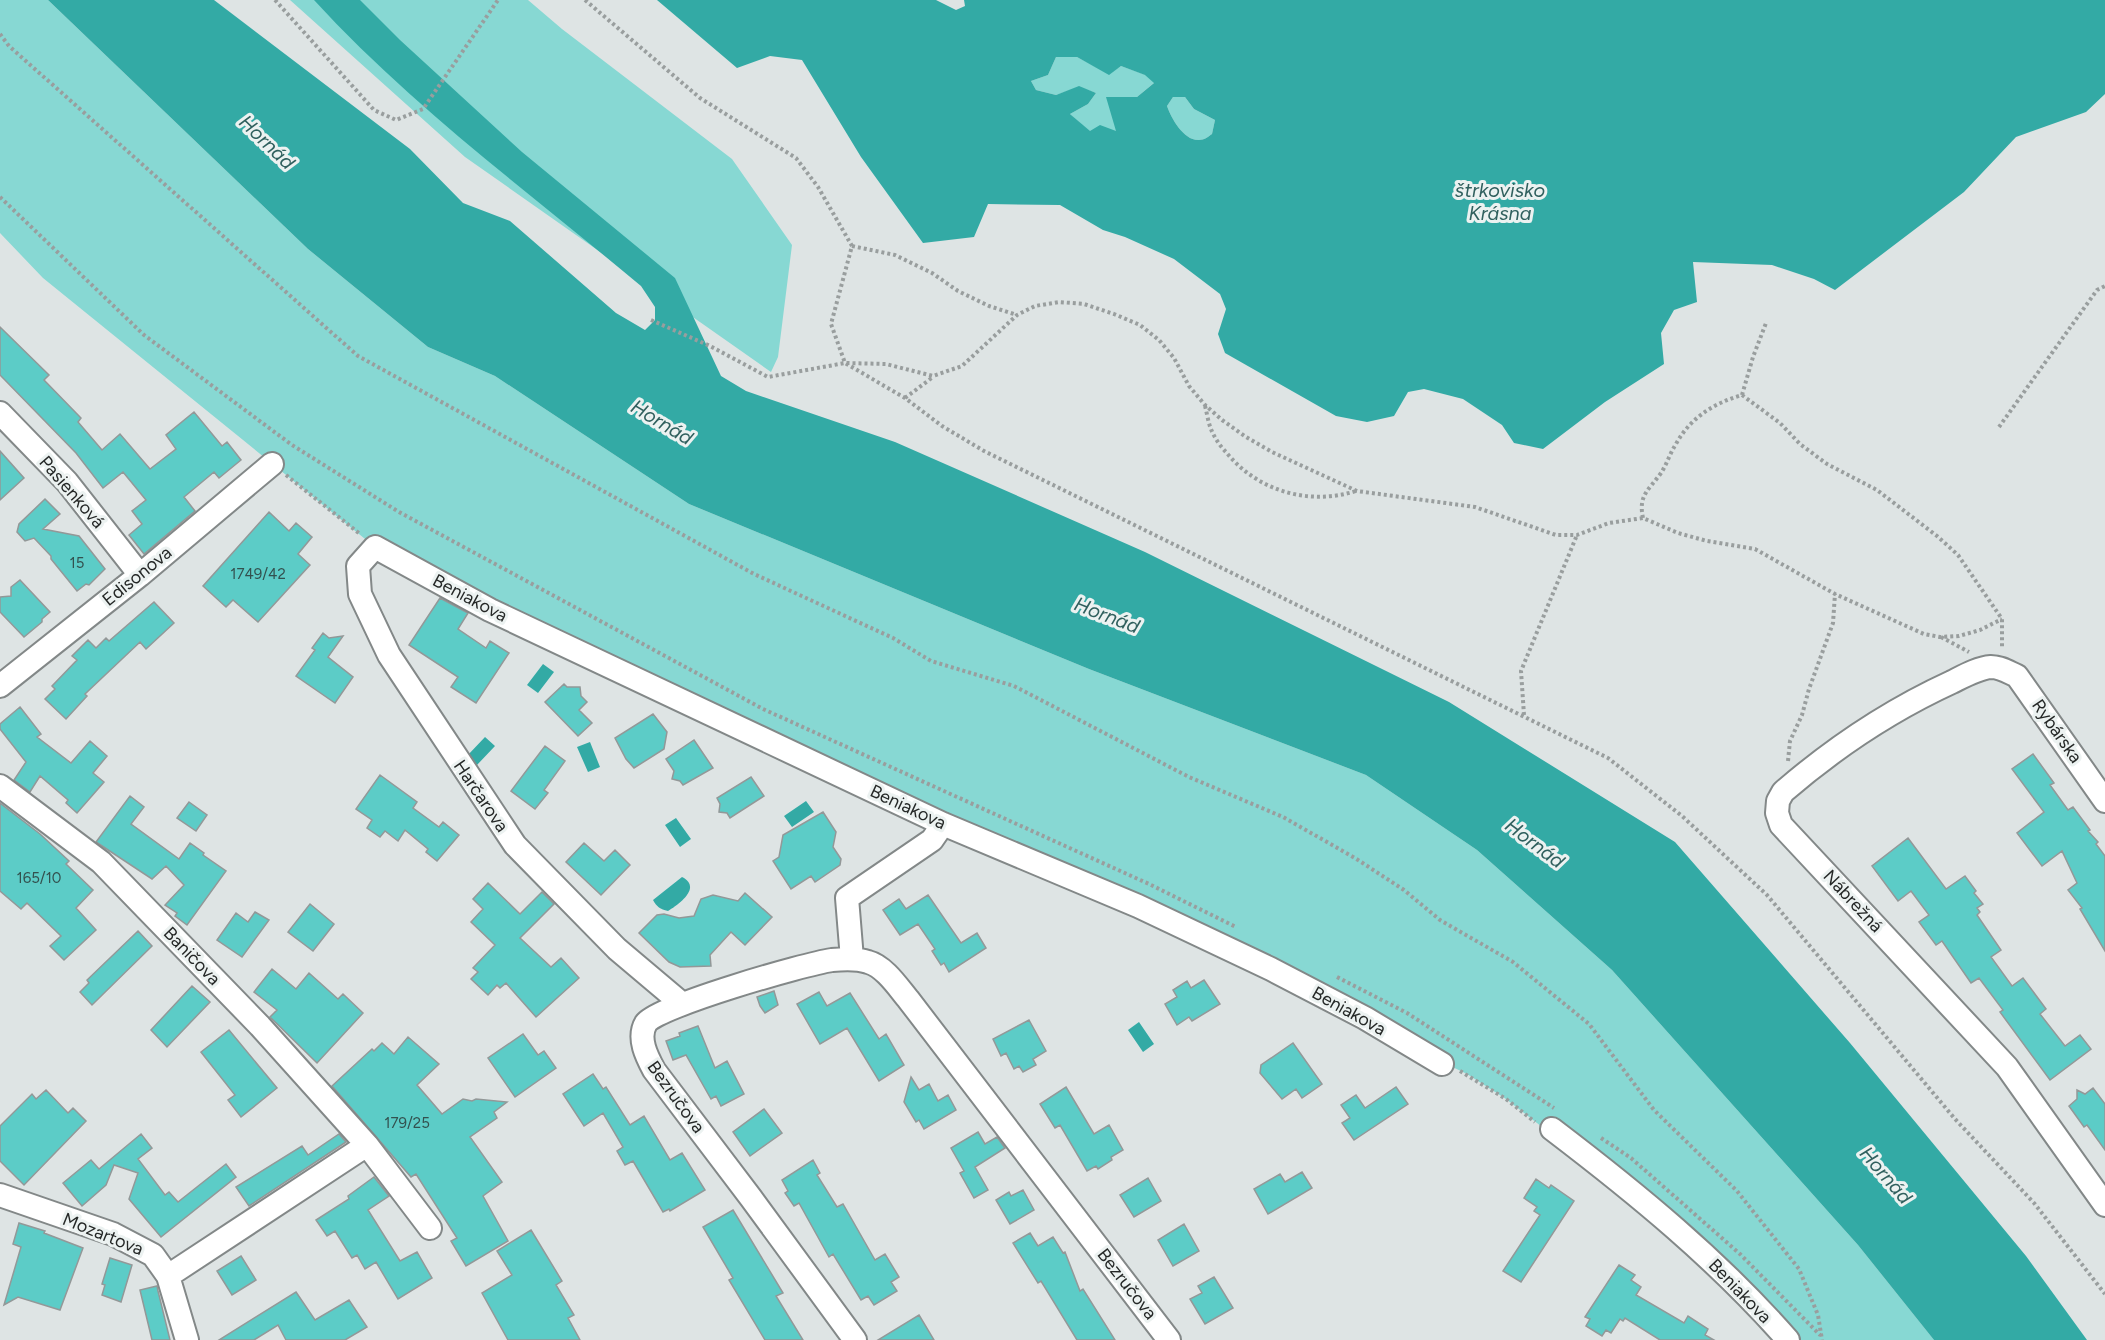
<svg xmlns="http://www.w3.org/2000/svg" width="2105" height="1340" font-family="Figtree,sans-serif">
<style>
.green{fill:#87d8d3}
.water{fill:#33aaa5;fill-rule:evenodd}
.building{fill:#5cccc7;stroke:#939898;stroke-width:1.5}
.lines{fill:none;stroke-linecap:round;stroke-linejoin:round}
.minor-casing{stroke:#838888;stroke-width:26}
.path{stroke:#999e9e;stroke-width:4;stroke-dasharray:3 3;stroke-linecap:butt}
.minor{stroke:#fff;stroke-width:22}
.labels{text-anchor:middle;stroke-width:6;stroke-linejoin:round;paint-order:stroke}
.number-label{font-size:15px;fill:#33514f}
.street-label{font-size:18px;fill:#252827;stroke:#ecf2f1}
.water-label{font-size:20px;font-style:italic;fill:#30605e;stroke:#ecf2f1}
</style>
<rect width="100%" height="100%" fill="#dee4e4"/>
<path class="green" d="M0,0h48l260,249 120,98 67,29 194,128 400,165 277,106 111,75 135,120 246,275 76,95h-146l-93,-95 -189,-146 -39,-25 -1092,-527 -332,-269 -43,-45z
M290,0h238l34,29 170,130 60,86 -14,112 -7,15 -306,-215z
M1056,57h21l32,17 12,-8 25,9 9,7 -18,15 -21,35h-26l-20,-18 18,-10 8,-11 -17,-6 -23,8 -20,-5 -5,-9 17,-6z
M1173,97h12l9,12 21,11 -3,14c-4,3 -8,6 -13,6 -15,1 -28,-22 -32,-34z"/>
<path class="water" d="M48,0h166l196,149 53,54 47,18 106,92 29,17 10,-10v-13l-14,-21c-111,-93 -229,-179 -327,-286h46l40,40 122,112 153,126 46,98 25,15 149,51 250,110 304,150 226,140 175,201 176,213 61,84h-153l-76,-95 -246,-275 -135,-120 -111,-75 -277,-106 -400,-165 -194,-128 -67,-29 -120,-98z
M657,0h279l20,10 9,-4 -1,-6h1141v94l-19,18 -70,25 -52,55 -129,98 -21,-11 -42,-14 -79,-3 4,40 -23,8 -13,23 3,31 -59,38 -62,47 -29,-6 -12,-18 -39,-26 -39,-10 -16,3 -14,24 -27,6 -31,-6 -111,-63 -7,-19 8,-25 -6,-15 -46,-35 -49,-22 -22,-7 -43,-25 -72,-1 -14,33 -51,6 -62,-86 -59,-97 -32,-4 -33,12zM1056,57h21l32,18 12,-9 24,9 9,8 -17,14h-31l10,34 -16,-6 -10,6 -20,-17 18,-10 8,-11 -17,-7 -23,9 -20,-5 -5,-9 17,-6zM1173,97h12l9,12 21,11 -3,14c-4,3 -8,6 -13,6 -15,1 -28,-22 -32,-34z
M543,664l11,8 -16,21 -11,-8z
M485,737l10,9 -18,19 -10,-9z
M590,742l10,25 -12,5 -11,-25z
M806,801l8,11 -22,15 -8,-11z
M676,818l15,21 -11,8 -15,-22z
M682,877c20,10 -2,27 -14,34 -8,-2 -11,-4 -15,-11z
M1139,1022l15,22 -11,8 -15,-22z"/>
<path class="building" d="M0,327l49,48 -5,5 37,38 -3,4 24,28 18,-16 30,35 26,-20 -10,-14 28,-23 28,34 5,-4 14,18 -22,18 -5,-6 -30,25 11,14 -51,43 -15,-19 13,-11 -10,-13 14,-11 -23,-28 -20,16 -27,-35 -76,-78z
M0,451l24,27 -24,22z
M45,499l15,15 -17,15 36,7 26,33 -16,16 -3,-1 -9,7 -26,-32v-3l-17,-18 -9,3 -8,-9 2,-8z
M269,512l20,19 7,-8 16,14 -14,17 12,11 -52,57 -25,-22 -7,7 -23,-21z
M20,580l30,32 -8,7v3l-18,15 -24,-25v-15l11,-1v-9z
M440,598l28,15 -10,16 28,19 4,-7 19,12 -33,50 -25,-16 7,-10 -49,-32z
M154,602l20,21 -28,26 -6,-7 -55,52 2,2 -21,23 -21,-20 10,-10 -3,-3 25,-26 -5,-4 16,-16 8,8 10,-10 3,3z
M323,633l6,5 14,-2 -15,21 25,20 -18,26 -39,-27 19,-26 -3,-2z
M564,684l3,3h13l1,9 6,6 -8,8 13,13 -14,13 -33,-34z
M20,707l21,27 -4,3 34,26 19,-22 17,15 -14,17 11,9 -27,31 -11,-10 2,-3 -28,-24 -10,16 -16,-12 12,-18 -26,-33v-5z
M653,714l14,18 -3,17 -30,19 -8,-9 -11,-21z
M694,740l19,28 -30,17 -3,-4 -8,-2 2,-8 -8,-12z
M545,746l20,15 -21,29 4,3 -13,16 -24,-18z
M2033,754l21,29 -4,2 18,25 5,-3 17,23 -2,1 10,11 -2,2 9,12v95l-25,-42 2,-1 -14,-18 9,-7 -15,-32 -20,15 -25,-33 27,-21 -32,-43z
M380,775l37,27 -4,6 26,19 4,-5 16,13 -22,26 -11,-9 2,-3 -23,-19 -7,11 -13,-10 -5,6 -13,-9 5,-8 -16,-11z
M751,777l13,19 -34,22 -3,-5 -8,-1 1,-8 -3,-6z
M130,796l14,11 -13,17 48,35 11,-16 14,10 -1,2 23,16 -39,54 -12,-9 2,-3 -12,-8 19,-20 -18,-19 -14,13 -56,-37z
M189,802l18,13 -11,16 -19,-13z
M0,803l40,31 29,27 -3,3 27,26 -17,18 20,22 -32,30 -14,-14 11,-10 -34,-33 -6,6 -21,-18z
M823,812l13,20 -3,15 8,12 -1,6 -25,17 -4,-6 -20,13 -18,-28 6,-4 4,-22z
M1908,838l38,51 19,-13 11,15 -2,2 9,11 -6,4 3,4 -3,3 24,35 -10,7 21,29 11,-8 23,31 -6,5 25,32 15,-11 11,14 -41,31 -50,-68 3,-2 -24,-32 -8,5 -29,-42 -6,4 -17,-23 10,-7 -18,-24 -13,10 -26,-35z
M584,843l20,18 11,-11 15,15 -29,30 -35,-33z
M488,883l32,31 22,-22 12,12 -34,34 31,29 10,-9 18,20 -43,39 -30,-34 -6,5 -3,-3 -9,10 -17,-16 7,-7 -5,-4 22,-23 -24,-23 12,-13 -10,-10z
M745,893l27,24 -27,28 -14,-13 -21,23 1,11 -31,1 -11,-5 -30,-29 18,-18 7,-1 15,4 15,-2 7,-17 12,-4 25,6z
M928,895l33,48 16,-10 9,15 -37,24 -5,-9 -3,2 -9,-14 3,-2 -17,-25 -18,11 -17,-25 16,-11 7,10z
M310,904l24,20 -21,27 -25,-19z
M255,912l14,8 -27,37 -25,-17 19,-27 12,9z
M138,931l14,15 -60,59 -12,-13 9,-9 -2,-3z
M272,969l24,20 13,-16 29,26 5,-5 20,19 -46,50 -47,-46 7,-7 -23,-18z
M1204,980l16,24 -28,17 -3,-4 -12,8 -12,-21 12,-7 -4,-7 14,-9 4,7z
M192,986l18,16 -43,45 -16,-17z
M774,991l4,14 -13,8 -5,-7 -3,-9z
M819,992l8,14 23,-13 29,46 7,-5 18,31 -25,16 -32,-53 -27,16 -23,-40z
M1029,1020l17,31 -13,8 3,6 -13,7 -4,-6 -5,3 -8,-16 -5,3 -8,-17z
M698,1026l17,42 12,-7 17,33 -23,12 -5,-10 -5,3 -25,-44 -13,5 -7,-19 14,-5 -1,-3z
M229,1030l48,58 -36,29 -13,-17 7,-5 -34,-43z
M523,1034l15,21 6,-4 12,17 -41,29 -27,-39z
M408,1037l31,27 -22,21 25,29 21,-15 9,2 4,-2 31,3 -13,10 3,6 -27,19 32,45 -19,14 25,45 -42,25 -15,-25 6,-3 -41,-64 -5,3 -79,-91 40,-37 2,2 8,-8 12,11z
M1293,1043l29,41 -20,14 -6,-9 -14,10 -22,-26 1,-8z
M593,1074l10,15 3,-2 24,38 14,-9 26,44 12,-7 23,37 -35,21 -1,-2 -6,3 -30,-51 -8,4 -8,-14 6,-4 -20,-34 -19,13 -21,-32z
M911,1077l8,13 10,-6 9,17 10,-6 8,15 -32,19 -5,-9 -3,2 -12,-20z
M1066,1087l28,47 15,-9 14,25 -12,7 1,3 -14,9 -2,-3 -9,5 -27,-46 -5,3 -15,-24z
M1396,1087l12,17 -54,36 -12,-17 8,-5 -9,-13 15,-10 9,13z
M2093,1088l12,16v46l-18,-25 -3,2 -15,-21 8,-7v-9l8,4z
M46,1090l22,23 5,-5 13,13 -62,64 -24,-24v-35l32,-32 4,5z
M764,1109l18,24 -32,23 -17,-24z
M978,1132l7,12 12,-7 8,11 -30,19 13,23 -14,8 -14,-25 4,-2 -13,-23z
M141,1134l11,14 -14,11 27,36 4,-3 9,10 48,-38 10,13 -75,60 -32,-38 9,-26 -24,-8 -8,20 -24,21 -19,-23 28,-23 8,9z
M339,1134l7,8 -97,64 -13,-19 66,-41 6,9z
M813,1160l7,13 -3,2 20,32 6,-3 32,56 10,-6 14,23 -8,5 6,9 -23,14 -6,-9 -7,4 -28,-46 -4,3 -30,-54 -5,3 -9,-13 3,-2 -6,-11z
M1302,1172l10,16 -44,26 -14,-25 26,-15 5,8z
M374,1177l15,19 -21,14 32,51 17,-9 15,26 -34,21 -22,-37 -11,7 -8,-14 -5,3 -17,-27 -8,5 -11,-16 33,-21 -1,-3z
M1148,1178l13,23 -27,16 -14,-22z
M1536,1179l13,9 2,-3 23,16 -53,81 -18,-11 37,-56 -6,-4 3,-4 -13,-9z
M1023,1190l11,20 -24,14 -14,-24 13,-8 2,4z
M733,1210l50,83 -7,3 27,44h-38l-36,-60 4,-2 -30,-51z
M19,1223l26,8 -1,2 39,15 -23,62 -42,-13 -14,8 17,-58 -8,-3z
M1184,1224l15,27 -26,15 -15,-26z
M531,1230l31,51 -6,4 18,30 -6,3 12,22h-72l-26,-47 30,-18 -15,-24z
M1030,1233l8,13 15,-9 10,16 2,-1 15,39 3,-2 32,51h-38l-36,-59 -3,2 -25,-40z
M241,1256l15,24 -24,15 -15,-24z
M110,1258l22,7 -11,37 -19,-7 3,-10 -3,-1z
M1619,1265l16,10 -4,5 10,7 -5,8 48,28 4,-7 20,13 -3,6 9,5h-54l-35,-22 -2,3 -3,-2 -9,14 -5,-3 -4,6 -16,-10 4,-7 -5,-2z
M1214,1277l19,31 -28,16 -15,-25 12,-6 -4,-7z
M157,1286l1,5 12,49h-18l-12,-50z
M296,1292l19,28 34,-20 18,27 -22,13h-59l-8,-15 -24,15h-35z
M919,1315l15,25h-56z"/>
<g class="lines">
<g class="minor-casing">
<path id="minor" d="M0,413l67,69 73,93
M0,686l140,-111 132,-111
M0,786l101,76 159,164 107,119 63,83
M2105,801l-88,-125c-9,-4 -16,-9 -26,-9 -13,1 -27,9 -39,15 -61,28 -117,65 -169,110l-5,9 -1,12 4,12 226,242 98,138
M852,959l-5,-61 85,-58 11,-16
M681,1003l-64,-54 -102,-104 -126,-190 -29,-61 -2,-28 17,-19 115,63 453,214 195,82 133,63 94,49 77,46
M1552,1129c84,64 166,131 236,211
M0,1195l113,39 40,21 15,21 19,64
M168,1276l199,-131
M855,1340l-104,-142 -97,-128c-7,-13 -17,-32 -8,-47 12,-17 159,-59 186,-63 11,-1 25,-2 36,2 16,4 30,25 40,37l261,341"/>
</g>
<path class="path" d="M275,0l99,110 22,10 27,-11 75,-109
M585,0l115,98 96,60 22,29 34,59 -21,78 14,39 60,35 37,28 42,25 624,307 74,58 85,79 188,224 79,84 71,91
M0,34l9,12 349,310 396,218 139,64 38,23 83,25 175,91 94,40 72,41 49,32 36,30 73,42 76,62 65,86 83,81 62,78 19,46 4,25
M0,197l144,138 148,110 107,67 364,197 386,175 87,43
M852,246l43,9 37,18 26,18 31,15 28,9
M651,320l59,26 58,31 77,-14 41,1 47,12 29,-10 55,-51 18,-9 24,-4 25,2 30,10 26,11 19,15 15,18 15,28 16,19 17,15 24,17 26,15 85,39 118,16 81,28h21l32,-12 34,-5 35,15 29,8 48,8 80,45 89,40 16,3 19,-1 21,-6 22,-11
M1742,395l11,-38 13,-34
M905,398l28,-21
M1205,406c2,7 3,16 6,23 3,8 9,17 15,23 31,39 83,54 130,39
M1999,427l98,-137 8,-4
M286,475l74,59
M1643,518c-5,-23 6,-28 18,-45 6,-9 9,-20 15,-29 14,-26 38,-41 66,-49l38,28 20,21 27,20 50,26 60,46 21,19 44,64v29
M1941,637l28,15
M1524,715l-3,-44 56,-136
M1788,761l2,-20 12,-26 7,-26 24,-66 2,-29
M1337,977l70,36 147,95
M1460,1071l46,28 29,23
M1601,1138l30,20 109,96 80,81"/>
<use href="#minor" class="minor"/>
</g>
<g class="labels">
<g class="number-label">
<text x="77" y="568">15</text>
<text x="258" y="579">1749/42</text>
<text x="39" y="883">165/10</text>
<text x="407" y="1128">179/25</text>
</g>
<g class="street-label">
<text transform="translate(72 492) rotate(49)" y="6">Pasienková</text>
<text transform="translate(137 576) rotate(-39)" y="6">Edisonova</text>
<text transform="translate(470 598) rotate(28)" y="6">Beniakova</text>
<text transform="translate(2057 731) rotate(55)" y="6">Rybárska</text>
<text transform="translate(481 796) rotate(56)" y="6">Harčarova</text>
<text transform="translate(908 807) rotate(25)" y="6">Beniakova</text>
<text transform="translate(1853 901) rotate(47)" y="6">Nábrežná</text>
<text transform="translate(192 956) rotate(46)" y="6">Baničova</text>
<text transform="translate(1349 1011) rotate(29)" y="6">Beniakova</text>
<text transform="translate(676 1097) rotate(54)" y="6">Bezručova</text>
<text transform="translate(103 1234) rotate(22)" y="6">Mozartova</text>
<text transform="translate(1127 1284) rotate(52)" y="6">Bezručova</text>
<text transform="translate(1740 1291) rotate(46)" y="6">Beniakova</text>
</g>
<g class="water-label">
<text transform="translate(267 142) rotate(44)" y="7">Hornád</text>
<text x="1500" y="197">štrkovisko<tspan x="1500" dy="23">Krásna</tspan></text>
<text transform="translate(662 422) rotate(31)" y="7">Hornád</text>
<text transform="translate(1107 615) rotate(21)" y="7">Hornád</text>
<text transform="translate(1535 843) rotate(37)" y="7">Hornád</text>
<text transform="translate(1886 1175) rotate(49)" y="7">Hornád</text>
</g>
</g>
</svg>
